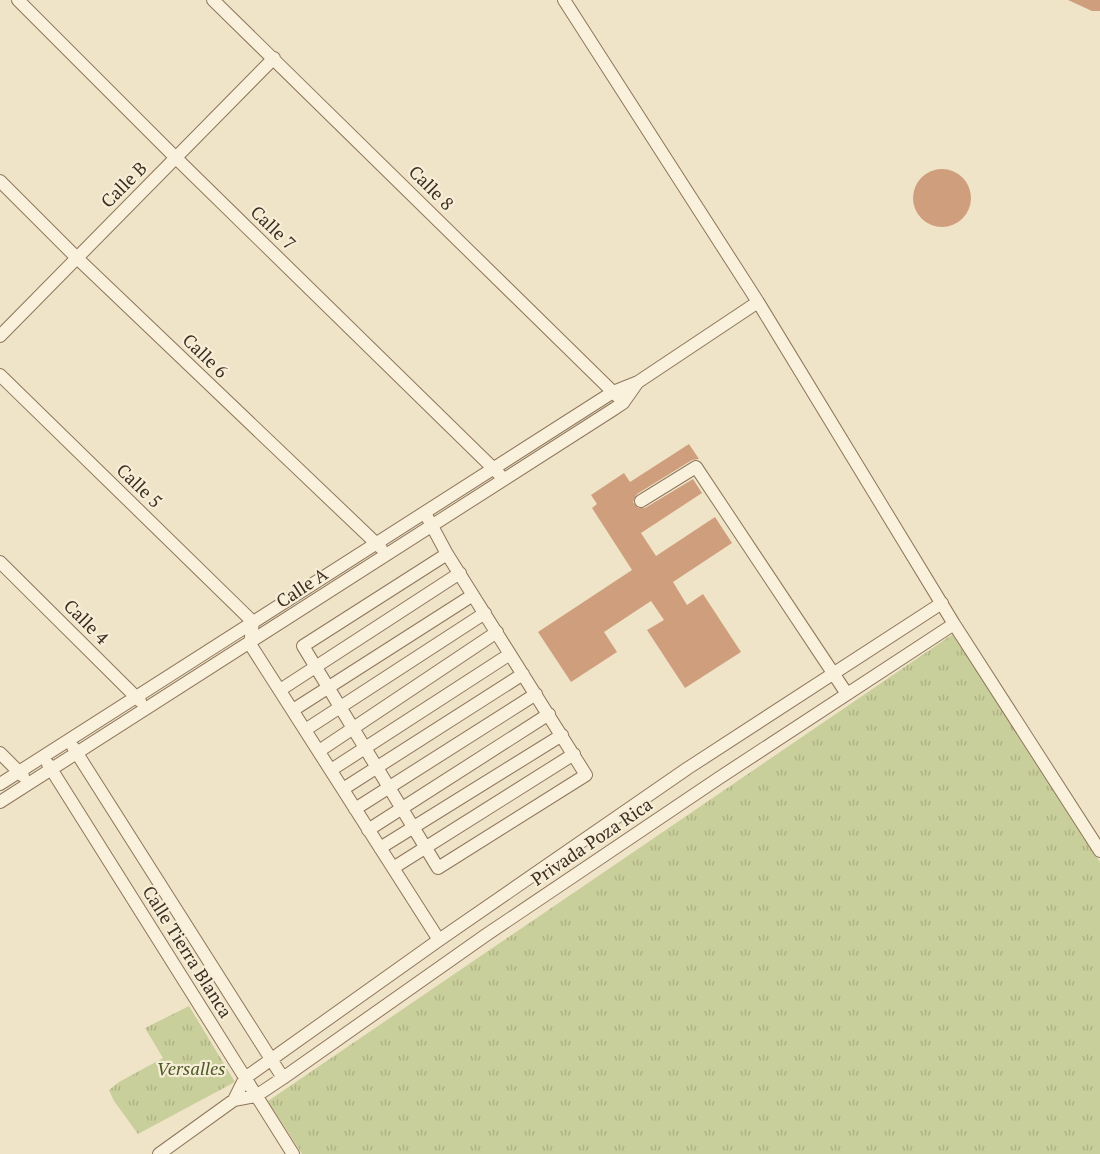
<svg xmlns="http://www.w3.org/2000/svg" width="1100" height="1154" font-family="'PT Serif',serif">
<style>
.grass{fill:url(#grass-tufts)}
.building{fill:#cf9f7d}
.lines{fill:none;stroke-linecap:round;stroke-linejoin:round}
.minor-casing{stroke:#8d765c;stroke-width:14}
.minor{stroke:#faf1dc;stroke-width:12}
.labels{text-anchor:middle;stroke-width:4.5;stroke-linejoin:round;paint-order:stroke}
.street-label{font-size:18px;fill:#3d2e20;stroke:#f7eed8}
.park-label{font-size:18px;font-style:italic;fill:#4d5a26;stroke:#f7eed8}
</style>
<defs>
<pattern id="grass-tufts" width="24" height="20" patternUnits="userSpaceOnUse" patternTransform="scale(1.5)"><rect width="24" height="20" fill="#c9cf9b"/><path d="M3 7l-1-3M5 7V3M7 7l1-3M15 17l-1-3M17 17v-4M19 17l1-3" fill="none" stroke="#aeb285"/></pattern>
</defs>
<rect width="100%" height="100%" fill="#f0e4c8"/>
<path class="grass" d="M956,632l144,230v292h-798l-34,-53z
M189,1006l46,76 -97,52 -24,-33 -5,-11 10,-8 44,-24 -18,-30z"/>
<path class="building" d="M1068,0h32v11h-8z
M913 198a29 29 0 1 1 58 0a29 29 0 1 1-58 0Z
M689,444l10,15 -7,1 -55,34 -4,8 5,6h7l48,-29 9,14 -61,40 15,23 59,-39 17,26 -59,39 14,23 16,-11 38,58 -56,36 -38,-58 17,-10 -13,-19 -47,31 13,20 -46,30 -33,-50 94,-62 -40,-62 5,-4 -6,-9 33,-22 6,9z"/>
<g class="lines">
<g class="minor-casing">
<path id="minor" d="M18,0l158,158 324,317
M213,0l404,396
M564,0l194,302 196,322 146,227
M0,181l77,77 304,290
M0,336l274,-278
M0,375l253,247 -3,22 189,296
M641,501l55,-34 151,227
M425,513l22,41 139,221 -148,93 -135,-222 144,-92
M0,562l140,139
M280,690l180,-117
M293,710l180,-115
M305,730l180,-117
M73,747l210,331
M319,751l178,-119
M0,753l23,23
M48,764l245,390
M331,770l179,-116
M0,784l613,-392 25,-10 120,-80
M343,789l180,-115
M0,802l614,-393 9,-6 14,-20
M355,809l181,-115
M368,830l181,-116
M380,848l182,-113
M393,868l181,-114
M234,1100l11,-22 194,-138 249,-172 254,-165
M159,1154l75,-54 22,-4 27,-18 203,-143 233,-157 235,-154"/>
</g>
<use href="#minor" class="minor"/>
</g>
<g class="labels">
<g class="street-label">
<text transform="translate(124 185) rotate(-45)" y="6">Calle B</text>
<text transform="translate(431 188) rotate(45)" y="6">Calle 8</text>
<text transform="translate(273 228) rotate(44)" y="6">Calle 7</text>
<text transform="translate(205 356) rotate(44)" y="6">Calle 6</text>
<text transform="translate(139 486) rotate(44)" y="6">Calle 5</text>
<text transform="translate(302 588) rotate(-33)" y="6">Calle A</text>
<text transform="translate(86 622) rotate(45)" y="6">Calle 4</text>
<text transform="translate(592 842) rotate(-34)" y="6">Privada Poza Rica</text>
<text transform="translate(187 952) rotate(58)" y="6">Calle Tierra Blanca</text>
</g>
<g class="park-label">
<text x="191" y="1075">Versalles</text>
</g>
</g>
</svg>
